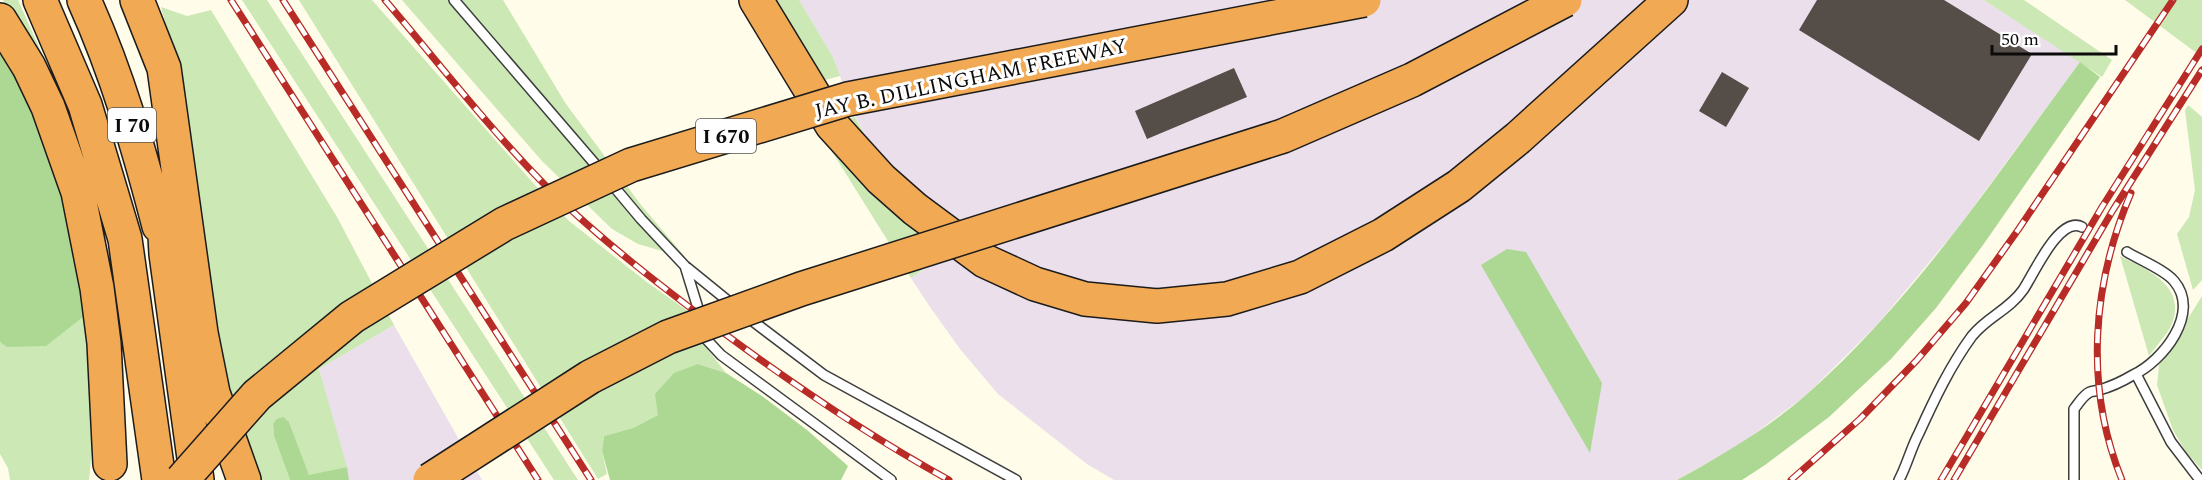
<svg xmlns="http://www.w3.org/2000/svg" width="2202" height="480" font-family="Spectral,serif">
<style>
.industrial{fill:#eadfea}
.green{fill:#cbe8b5}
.forest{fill:#add894}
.building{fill:#544d48}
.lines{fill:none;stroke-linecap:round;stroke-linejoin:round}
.lane-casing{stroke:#3e3e3e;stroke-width:12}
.highway-casing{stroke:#1c1c1c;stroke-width:36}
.lane{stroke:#fff;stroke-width:9}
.highway{stroke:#f2a954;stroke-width:33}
.rail-casing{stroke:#b82b26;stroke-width:7}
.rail{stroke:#fff;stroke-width:4.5;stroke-dasharray:14;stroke-linecap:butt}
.highway-bridge-casing{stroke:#1c1c1c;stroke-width:36;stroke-linecap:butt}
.highway-bridge{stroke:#f2a954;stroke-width:33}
.labels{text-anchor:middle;stroke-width:6;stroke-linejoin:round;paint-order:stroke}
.shield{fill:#fff;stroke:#545454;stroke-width:1.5}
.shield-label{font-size:20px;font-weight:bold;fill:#0b0b0b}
.street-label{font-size:21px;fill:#0b0b0b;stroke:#fff}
</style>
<rect width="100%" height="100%" fill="#fffcea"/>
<path class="industrial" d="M799,0h1185l96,62 -123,167 -80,96 -72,71 -63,47 -65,37h-563l-27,-16 -89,-70 -38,-45 -30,-42 -19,-29 37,-25 -79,-111 -16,-30 -20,-55z
M394,325l88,155h-133l-30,-111z"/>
<path class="green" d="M3,0h15l34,76 -3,1 -16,-30z
M242,0h25l311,480h-24z
M299,0h73l162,184 35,37 79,62 47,33 6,25 25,32 -28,-9 -40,51 -25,13 -29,8 -2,15 5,23 -9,5z
M402,0h101l63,104 75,101 45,53 -48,-14 -26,-15 -70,-68z
M773,0h26l34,57 7,19 -19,5z
M1984,0h40l88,60 -10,17z
M2125,0h77v57z
M161,7l26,9 24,-6 126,207 57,108 -75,44 28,98 -38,9 -20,-54 -16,2 1,12 16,44h-36l-26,-83 -56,-349z
M2188,105l14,12v163l-9,10 -16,-56 12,-17 6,-27 -10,-80z
M855,117l14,25 79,110 -37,26 -95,-152z
M2120,256c28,14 68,30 51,70 -5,10 -15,20 -22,30z
M2202,296v174l-16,-18 -13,-22 -16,-45 2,-20z
M93,309l1,120 -5,51h-79l-2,-12 -8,-14v-112l8,5z"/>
<path class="forest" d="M0,38l39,70 54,201 -47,37 -39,1 -7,-5z
M2080,62l20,15 -117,168 -47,63 -45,51 -62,58 -64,48 -23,15h-65c45,-25 90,-51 129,-85 108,-95 189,-218 274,-333z
M1507,249l19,3 76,131 -12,70 -109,-188z
M698,364l28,9 36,23 45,34 41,36 -7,14h-231l-8,-29 2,-15 29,-8 25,-13 -3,-21 19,-21z
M283,417l6,5 20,53 38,-8 2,13h-59l-16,-44 -1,-12 4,-5z"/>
<path class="building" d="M1817,0h127l88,54 -53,87 -180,-111z
M1234,68l13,29 -100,42 -12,-28z
M1722,72l27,16 -23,39 -27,-16z"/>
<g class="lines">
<g class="lane-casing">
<path id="lane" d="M454,0l147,171
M610,182l31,37 44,47 48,39
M685,266l16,52
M746,316l78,59 192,105
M705,331l2,9 14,15 170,125
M2136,374l35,68 29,38
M1899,480c8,-15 12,-32 20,-47 15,-33 31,-67 53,-97 15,-19 37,-26 51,-46 10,-14 36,-75 59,-63
M2074,480v-71c5,-6 9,-14 16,-17 2,-1 6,-1 9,-2 11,-3 24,-9 34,-15 30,-14 68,-62 41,-94 -9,-11 -34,-21 -47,-29"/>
</g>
<g class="highway-casing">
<path id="highway" d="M40,0l45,105 40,134 34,241
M84,0c33,73 55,149 75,226
M137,0l27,68 37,265 12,60 31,87
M756,0l76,125 49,54 34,30 70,52 50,23 50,15 72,7 70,-7 73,-22 83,-42 76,-49 59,-48 153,-138
M0,20l29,47 19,40 30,85 19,96 7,55 6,121
M163,200l3,54 31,226"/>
</g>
<use href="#lane" class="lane"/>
<use href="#highway" class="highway"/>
<g class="rail-casing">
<path id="rail" d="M231,0l307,480
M283,0l308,480
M385,0c54,63 105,130 164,189 53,52 112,97 172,142 73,54 148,105 228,149
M1791,480l69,-61 57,-59 49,-57 52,-73 155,-230
M1941,480l161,-273 100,-158
M1954,480l159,-270 89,-140
M2122,480c-38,-93 -30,-196 9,-287"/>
</g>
<use href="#rail" class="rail"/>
<g class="highway-bridge-casing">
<path id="highway-bridge" d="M182,480l75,-85 95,-78 152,-93 127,-59 217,-66 516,-99
M430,480l160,-103 78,-40 133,-48 482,-153 129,-56 153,-80"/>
</g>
<use href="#highway-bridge" class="highway-bridge"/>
</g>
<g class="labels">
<g class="shield">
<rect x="108" y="108" width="48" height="34" rx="4.5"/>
<rect x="696" y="119" width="60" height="34" rx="4.5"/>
</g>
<g class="shield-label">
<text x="132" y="132">I 70</text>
<text x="726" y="143">I 670</text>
</g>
<g class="street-label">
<text transform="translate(971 78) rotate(-12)" y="7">JAY B. DILLINGHAM FREEWAY</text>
</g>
</g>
<path d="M1992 45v9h124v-9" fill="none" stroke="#0b0b0b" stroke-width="3"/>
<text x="2001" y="45" font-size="18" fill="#0b0b0b" stroke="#ffffff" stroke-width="4.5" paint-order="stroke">50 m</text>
</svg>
